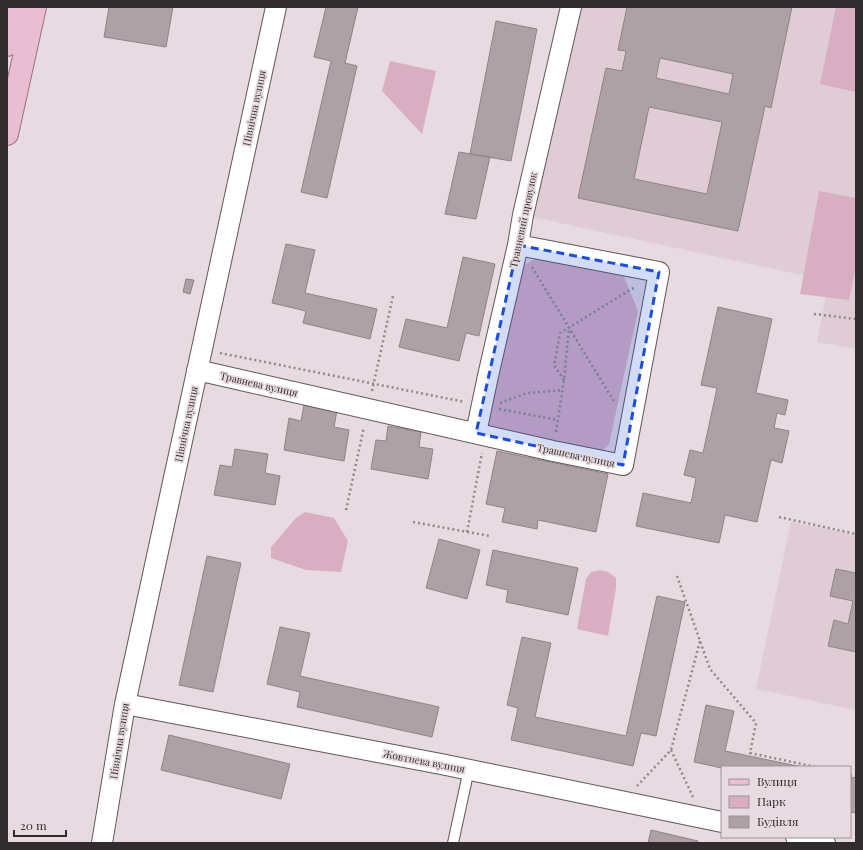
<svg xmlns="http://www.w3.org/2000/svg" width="863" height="850" font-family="'Playfair Display',serif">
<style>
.built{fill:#dfccd5}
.green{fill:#d9aec2}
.building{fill:#ada1a6;stroke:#8f8388;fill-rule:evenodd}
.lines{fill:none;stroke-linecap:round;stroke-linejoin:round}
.lane-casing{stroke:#61565b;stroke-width:12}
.street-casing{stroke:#61565b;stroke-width:22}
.primary-casing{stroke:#9e6e86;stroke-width:24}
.path{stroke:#90878b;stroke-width:2.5;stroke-dasharray:2 3;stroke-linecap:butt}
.lane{stroke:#fff;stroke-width:10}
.street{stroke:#fff;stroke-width:20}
.primary{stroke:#e9bed3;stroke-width:22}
.marked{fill:#1d4ed8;fill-opacity:0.2;stroke:#1d4ed8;stroke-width:3;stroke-dasharray:8 5;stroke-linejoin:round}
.labels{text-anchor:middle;stroke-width:3.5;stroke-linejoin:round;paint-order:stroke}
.street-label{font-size:10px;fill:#302b2d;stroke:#e7dae0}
</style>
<rect width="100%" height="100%" fill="#e7dae0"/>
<path class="built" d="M571,7h285v342l-39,-7 12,-61 -306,-66z
M791,522l65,13v175l-100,-21z"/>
<path class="green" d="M836,7h20v85l-36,-8z
M390,61l46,10 -14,63 -40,-43z
M819,191l37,7v68l-7,34 -49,-6z
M540,256l83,18 15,37 -29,133 -7,8 -113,-26 -6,-12 32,-144z
M305,512l29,6 14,23 -7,31 -35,-2 -35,-12v-11l25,-29z
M600,570l8,2 8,6v10l-8,48 -31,-7 9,-50 5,-7z"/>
<path class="building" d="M109,7h64l-7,40 -62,-10z
M326,7h32l-13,56 12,3 -30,132 -26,-6 30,-131 -17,-4z
M627,7h165l-21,101 -6,-2 -27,125 -160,-33 28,-130 16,3 4,-20 -8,-1zM660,58l73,16 -4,20 -73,-16zM649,107l73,15 -15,72 -73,-15z
M496,21l41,8 -26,132 -41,-7z
M459,152l31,5 -14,62 -31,-5z
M286,244l29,6 -10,43 72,16 -7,30 -67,-16 3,-12 -34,-8z
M463,257l32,7 -16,72 -13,-3 -7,28 -60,-14 7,-28 41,9z
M186,279l8,1 -4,14 -7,-2z
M718,307l54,12 -16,74 32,7 -3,15 -8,-2 -3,15 15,3 -7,32 -11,-3 -14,62 -32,-7 -6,28 -83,-17 7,-33 48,10 5,-25 -12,-3 6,-25 13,3 14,-65 -16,-3z
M304,405l33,5 -3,17 15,3 -5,31 -60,-11 5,-32 12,3z
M388,426l33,6 -2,15 14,2 -5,30 -57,-10 5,-29 10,1z
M235,449l33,5 -3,19 15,3 -5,29 -61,-10 6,-30 12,2z
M497,451l111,23 -12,58 -58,-12 -1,9 -35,-7 3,-14 -19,-4z
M439,539l41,11 -13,49 -41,-11z
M493,550l85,18 -10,47 -62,-13 2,-12 -22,-5z
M207,556l34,7 -28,129 -34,-7z
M836,569l20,4v79l-28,-6 6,-26 14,4 5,-23 -23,-5z
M657,596l28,6 -29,134 -15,-3 -8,33 -122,-26 7,-32 -11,-3 15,-68 29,6 -16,74 91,19z
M280,627l30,6 -10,43 139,31 -7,30 -135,-30 3,-15 -33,-8z
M706,705l28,6 -9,40 77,16h-80v1l-28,-6z
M169,735l121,29 -9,35 -120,-29z
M850,777l6,1v35l-6,-1z
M651,830l47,11v2h-50z"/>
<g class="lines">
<g class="lane-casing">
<path id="lane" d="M453,843l16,-74"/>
</g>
<g class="street-casing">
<path id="street" d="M197,370l356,81 70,14 36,-193 -141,-27
M476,433l12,-57 30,-131 5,-30 48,-208
M125,704l316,60 281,58
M796,837l29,6
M102,843l23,-139 151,-697"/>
</g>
<g class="primary-casing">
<path id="primary" d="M7,45l8,-38
M7,134l28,-127"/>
</g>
<path class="path" d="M532,267l83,136
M814,314l42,5
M220,353l245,49
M564,380l-10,-15 6,-32 75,-46
M372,391l21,-95
M500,403l27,-10 36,-3
M499,409l59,11
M556,432l8,-52 5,-52
M346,510l18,-83
M779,517l77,17
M413,522l77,14
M467,532l15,-79
M677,576l33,93 46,54 -6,30 66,14
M671,750l22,47
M850,775l6,1
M637,786l34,-36 29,-109"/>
<use href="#lane" class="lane"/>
<use href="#street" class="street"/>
<use href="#primary" class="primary"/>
</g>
<path class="marked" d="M518,245l141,27 -36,193 -147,-32z"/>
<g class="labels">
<g class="street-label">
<text transform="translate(254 108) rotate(-78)" y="4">Північна вулиця</text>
<text transform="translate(523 220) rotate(-78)" y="4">Травневий провулок</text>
<text transform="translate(259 384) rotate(13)" y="4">Травнева вулиця</text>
<text transform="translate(186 424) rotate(-78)" y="4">Північна вулиця</text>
<text transform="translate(576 455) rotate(12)" y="4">Травнева вулиця</text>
<text transform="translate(119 741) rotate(-81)" y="4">Північна вулиця</text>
<text transform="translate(424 761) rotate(11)" y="4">Жовтнева вулиця</text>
</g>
</g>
<rect width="863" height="850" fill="none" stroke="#302b2d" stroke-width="16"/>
<rect x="721" y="766" width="130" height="72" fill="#e7dae0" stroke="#9e9498"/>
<rect x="729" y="779" width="20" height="6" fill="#e9bed3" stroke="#9e9498"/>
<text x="757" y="786" font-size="12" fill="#302b2d">Вулиця</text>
<rect x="729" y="796" width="20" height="12" fill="#d9aec2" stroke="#9e9498"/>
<text x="757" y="806" font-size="12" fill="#302b2d">Парк</text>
<rect x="729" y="816" width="20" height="12" fill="#ada1a6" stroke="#9e9498"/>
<text x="757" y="826" font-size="12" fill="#302b2d">Будівля</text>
<path d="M14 830v6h52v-6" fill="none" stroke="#302b2d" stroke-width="2"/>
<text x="20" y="830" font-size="12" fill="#302b2d" stroke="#e7dae0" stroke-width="3" paint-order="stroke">20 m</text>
</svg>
